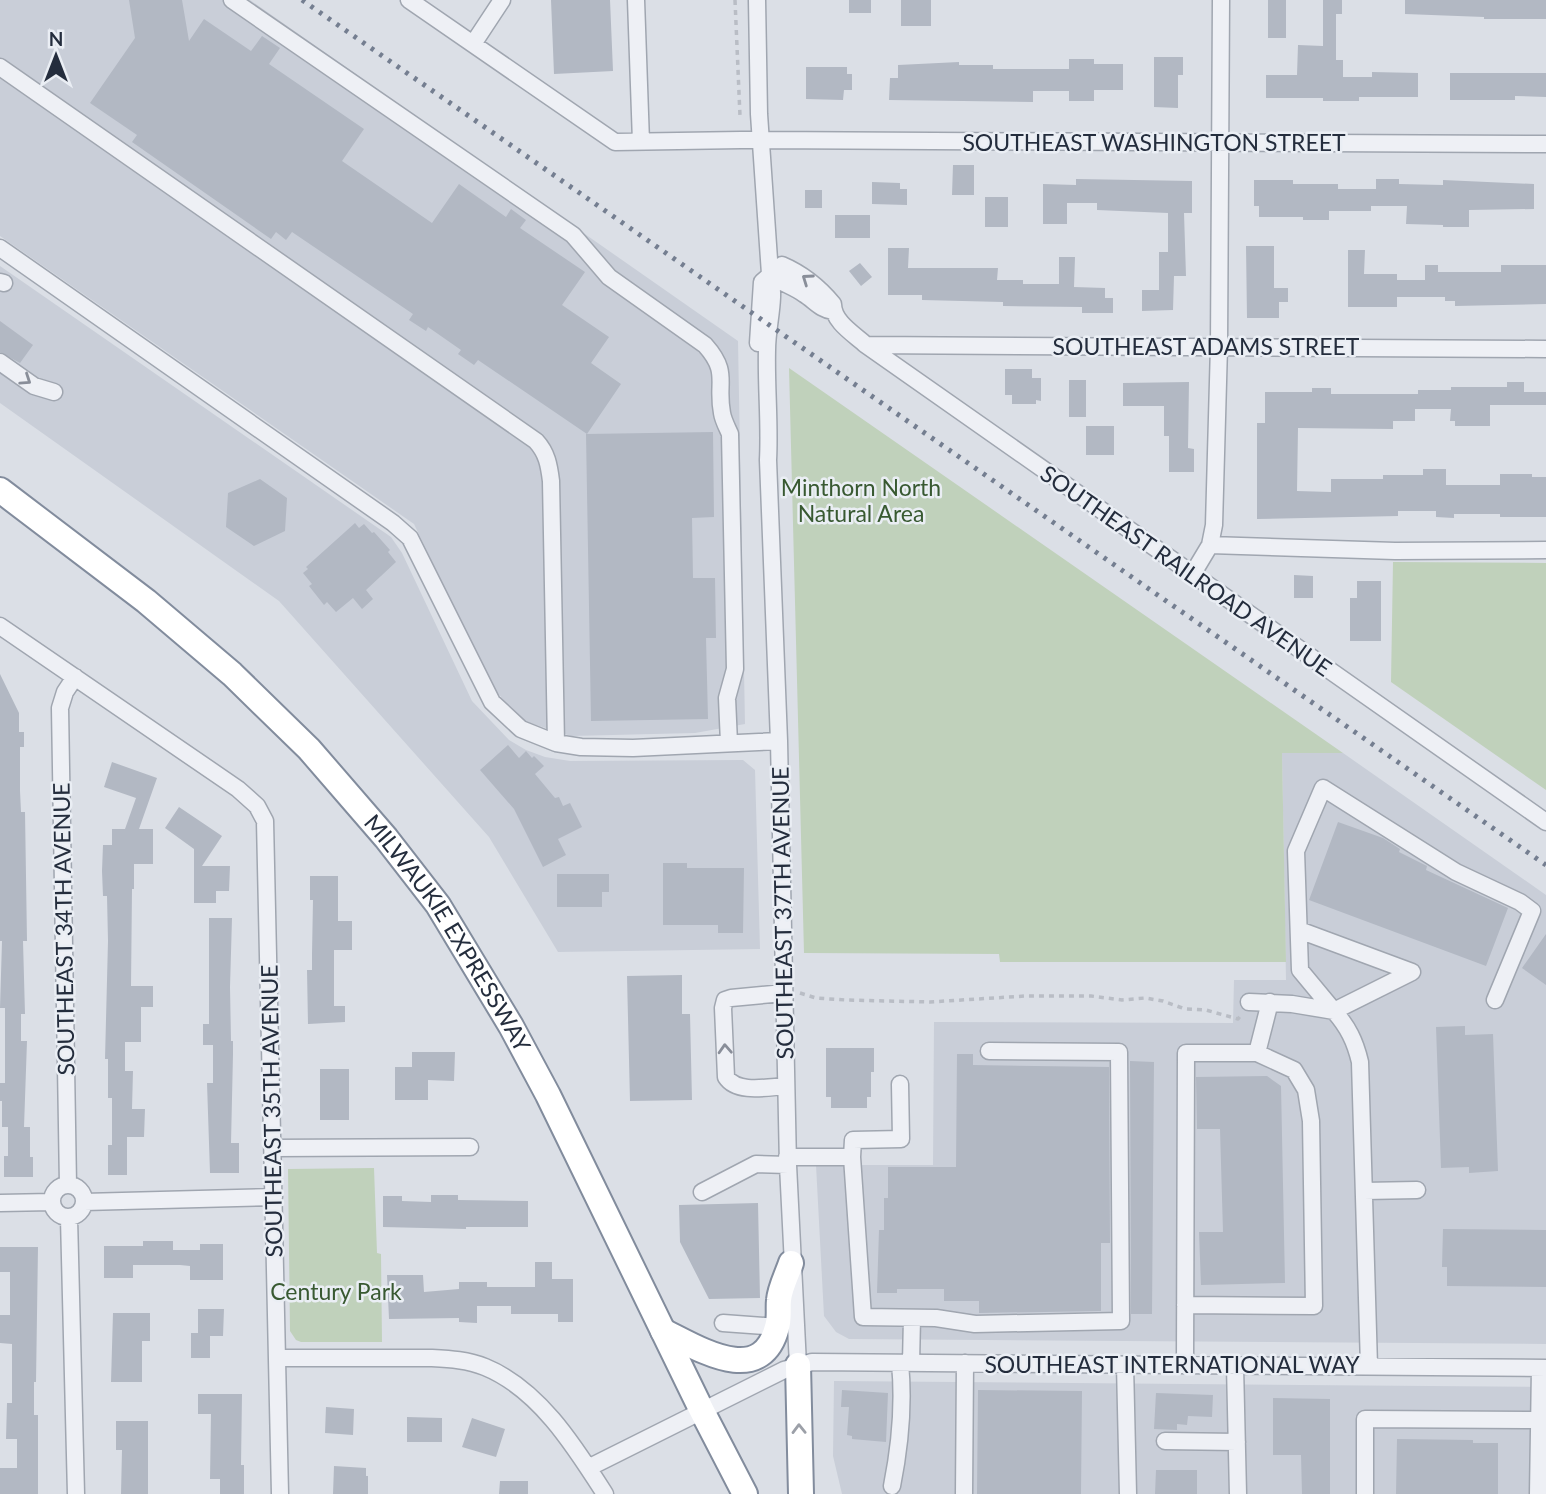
<svg xmlns="http://www.w3.org/2000/svg" width="1546" height="1494" font-family="Lato,sans-serif">
<style>
.built{fill:#c9ced8}
.green{fill:#c0d1bb}
.building{fill:#b2b8c3}
.lines{fill:none;stroke-linecap:round;stroke-linejoin:round}
.minor-casing{stroke:#a0a6b0;stroke-width:19}
.highway-casing{stroke:#828c9d;stroke-width:28}
.path{stroke:#b9bdc5;stroke-width:3.5;stroke-dasharray:5 5;stroke-linecap:butt}
.minor{stroke:#eef0f5;stroke-width:16}
.highway{stroke:#fff;stroke-width:24}
.rail{stroke:#747e90;stroke-width:5;stroke-dasharray:3.5 7;stroke-linecap:butt}
.oneway{stroke:#898e99}
.oneway2{stroke:#9ca0a8}
.labels{text-anchor:middle;stroke-width:5;stroke-linejoin:round;paint-order:stroke}
.street-label{font-size:23px;fill:#242d3d;stroke:#eaeef4}
.park-label{font-size:23px;fill:#385931;stroke:#eaeef4}
</style>
<rect width="100%" height="100%" fill="#dbdfe6"/>
<path class="built" d="M0,0h250l488,341 7,383 -50,9 -124,3 -44,-14 -21,-19 -15,-18 -77,-161 -414,-288z
M0,266l391,271 11,16 70,148 37,39 17,10 19,7 25,4 173,-1 12,10 5,179 -202,3 -69,-115 -210,-236 -279,-198z
M1282,753h61l203,142v449l-697,-5 -13,-7 -12,-16 -8,-151h117l1,-143 299,1 1,-43h52z
M834,1381l712,6v107h-704l-9,-38z"/>
<path class="green" d="M789,368l554,385h-61l4,209h-286l-1,-8 -195,-1z
M1393,562l153,1v227l-155,-108z
M374,1168l3,85 4,1 1,88h-81l-5,-2 -6,-9 -2,-162z"/>
<path class="building" d="M129,0h53l7,41 15,-22 47,32 11,-15 18,12 -11,16 95,65 -22,32 90,62 27,-39 47,33 5,-8 15,11 -6,8 65,44 -23,33 47,32 -18,26 30,21 -34,50 -109,-74 -4,5 -16,-11 3,-4 -33,-23 -2,4 -17,-11 4,-6 -121,-82 -6,8 -10,-8 -5,7 -139,-97 5,-7 -47,-32 45,-65z
M551,0h59l3,71 -59,3z
M849,0h22v13h-22z
M901,0h30v26h-30z
M1268,0h18v38h-18z
M1323,0h19v14h-6v46h7v17h29v-5l46,1v24h-59v4h-36v-3h-57v-23h31l1,-30 25,1z
M1405,0h141v19h-62v-2l-79,-3z
M1154,57h29v18h-5v33l-24,-1z
M1069,59h25v5h29v26h-29v11h-25v-10h-36v11l-144,-2 1,-22h8v-13l61,-3v3h34v4h76z
M806,67h41v7h5v16h-8l-1,10 -37,-1z
M1450,73h96v24l-31,-1v4h-65z
M953,165h21v30h-22z
M1076,179l116,2v32h-8l2,63h-12l-1,34 -31,1v-21h17v-38h9v-39l-71,-3v-7h-30v21h-24v-40l33,1z
M1376,179h23v5l44,1v-5l91,4v25l-65,1v17h-26v-2l-37,-1 1,-18h-36v5h-42v9h-26v-3h-44v-11h-5v-26h39v4h45v5h38z
M872,182l28,1v6h7v16l-35,-1z
M805,190h17v18h-17z
M985,197h23v30h-23z
M835,215h35v23h-35z
M1246,246h28v42h14v14h-9v16h-32z
M888,248h21l-1,20h90l-1,12h26v4h36v-27h16l-1,30 31,1v10h8v15h-31v-6l-79,-1v-4l-81,-2v-5h-34z
M1348,250h17l-1,24h33v6h28v-15h13v7h63v-7h45v39l-91,2v-5h-10v-4h-48v10h-49z
M860,263l12,14 -11,9 -12,-15z
M0,321l33,24 -13,18 -20,-11z
M1005,369h27v9h9v23l-5,-1v4h-24v-9h-7z
M1069,380h17v37h-17z
M1189,382l-1,66 6,1v23h-25v-36h-5v-30h-41v-23z
M1507,382h17v10h22v13h-56v21h-35v-5h-5l1,-12h-36v12h-22v8l-95,-1 -1,63 34,1v-13h52v-4h40v-6h23v16h54v-11h32v3h14v40h-46v-3h-46v4l-18,-1v-6h-38v5l-141,3v-96h8v-31h47v-4h19v6h87v-4h33v-3h56z
M1086,426h28v29h-28z
M713,432l1,85 -22,1 1,60h22l1,60h-10l2,81 -117,2 -5,-287z
M260,479l27,19 -2,33 -31,15 -28,-19 2,-34z
M355,523l4,5 5,-4 8,9 2,-1 16,18 -2,2 8,10 -30,28 7,9 -11,10 -9,-11 -17,14 -9,-10 -3,3 -15,-19 3,-2 -9,-11 5,-4 -2,-2z
M1294,575l19,1v22h-19z
M1357,581h24v60h-31v-43h7z
M0,674l19,39v19h5v15h-4v44l1,21h4l2,129h-4l2,73h-4v27h6l-3,86h6v30h3v20h-29v-21h4v-29h-6v-26h-2v-18h5v-75h-5l2,-67h-2z
M508,745l11,13 7,-7 6,7 2,-2 10,10 -9,8 20,24 4,-1 4,9 7,-3 12,24 -24,12 8,16 -23,12 -29,-58 -34,-39z
M112,762l45,16 -18,51h14v35h-19v25h-2l-1,97h22v21h-12v35h-16v29h8l-1,38h13l-1,28h-17v38h-19v-30h4v-47h-4v-39h-3l3,-118 -1,-45h-4l-1,-25 1,-26h9v-16h13l11,-31 -32,-11z
M179,807l43,29 -20,30h28l-1,25h-13v12h-22v-54l-29,-21z
M1338,822l45,16 17,11 -1,3 28,14 -1,4 82,38 -22,58 -177,-66z
M663,863h24v5h57l-1,65h-25v-8h-55z
M557,874h52v18h-7v15h-45z
M310,876h28v45h14v29h-18v56h11v16l-37,2 -1,-54h5v-16l1,-54h-3z
M209,918h23l-2,69 1,54h2v13l-2,89h8v30h-29l-3,-90h6v-38h-10v-21h6z
M1546,934v51l-24,-17z
M682,975v39h8l2,86 -62,1 -3,-125z
M1465,1026v9l28,-1 5,137 -29,2v-6l-28,1 -5,-141z
M826,1048h48v24h-3v25h-4v11h-36v-11h-5z
M412,1052h43l-1,29 -26,-1v20h-33v-33h17z
M957,1054h16v11l136,2 1,176h-9v68l-122,2v-12h-35v-12h-47v4h-20l2,-63h5v-32h4v-31h68z
M1130,1061l24,1 -2,252h-21z
M320,1069h29v51h-29z
M1267,1076l14,10 4,197 -84,2 -2,-53h24l-3,-103h-23l-1,-52z
M431,1195h27v5l70,1v26h-62v2l-83,-2v-31h19v5l29,1z
M758,1203l2,95 -51,1 -29,-57 -1,-37z
M1443,1229l103,1v57l-99,-1v-19h-5z
M143,1241h30v9h27v-6h23v36h-33v-14l-10,-1h-47v13h-29v-32h39z
M0,1247h38l-2,135h-2v33h4v79h-38v-26h17v-29h-11l1,-36h5v-59l-12,-1v-28h10v-43h-10z
M535,1262h17v17h21v43h-15v-8h-47v-8h-34v17l-18,-1v-4l-70,1 -2,-44h36l1,17 35,-3v-7h28v5h48z
M198,1309h26l-1,27h-13v22h-19v-25h7z
M113,1313h37v28h-8v41h-31z
M842,1390l46,3 -2,49 -34,-3v-3l-5,-1 2,-28h-8z
M978,1390l104,1 -1,103h-104z
M1156,1393l57,2 -1,22 -24,-1 -1,9 -10,-1v6l-23,-1z
M198,1394h44l-1,71h3v29h-24v-15h-10l1,-65h-13z
M1273,1398l57,1v95h-28l-1,-39h-28z
M326,1407l28,2 -1,26 -28,-2z
M407,1417l35,1v24h-35z
M472,1418l33,11 -9,28 -34,-10z
M116,1421h32v73h-27l1,-44h-6z
M1397,1439l76,1v3h25v51h-102z
M334,1466l32,2v8h2v18h-35z
M1156,1470h41v24h-42z
M500,1481h28v13h-29z"/>
<g class="lines">
<g class="minor-casing">
<path id="minor" d="M232,0l341,235 36,42 96,68c25,28 11,37 17,68 1,7 5,14 8,21l5,235 -8,29 2,45
M409,0l206,142 126,-2 805,4
M636,0l5,142
M757,0l2,114 11,160c6,26 -3,50 -3,76 -1,37 3,73 1,110l11,281 9,424 10,200
M473,44l29,-44
M0,67l536,374c11,12 13,24 15,40l5,262
M0,248l393,275 17,15 82,164 29,27 35,14 25,4 52,1 146,-7
M770,274c10,9 23,12 34,20 10,6 17,16 29,17
M0,282l4,1
M758,343l4,-61 20,-17c21,9 36,21 51,39 0,18 21,30 33,41l680,477
M866,345l680,4
M0,362l34,24 20,6
M1210,545l185,6 151,-1
M1192,575l18,-30 4,-20 5,-179 2,-346
M0,626l238,163 19,17 8,15 15,673
M1299,930l113,42
M1412,972l-78,39 -34,-41 -4,-119 27,-63 133,84 64,30 12,9 -37,89
M784,993l-53,5 -6,2 -2,8 3,69c11,17 42,10 60,9
M1249,1002l43,2 42,7c14,16 21,30 26,51l9,304
M1257,1053l13,-51
M273,1148l197,-1
M787,1157h65l1,-17 48,-1 -1,-55
M852,1157l11,160 73,1 39,6 146,-3 -2,-269 -130,-1
M52 1201a16 16 0 1 1 32 0a16 16 0 1 1-32 0Z
M68,1185l-8,-477 5,-16 10,-15
M1364,1191l53,-1
M702,1192l54,-28 32,1
M84,1202l190,-5
M0,1203l52,-1
M69,1218l7,276
M723,1323l55,4
M277,1358h155c18,1 36,2 53,9 54,22 90,80 120,127
M911,1363l1,-45
M1125,1365l3,129
M1185,1365l1,-312h71l37,17 12,20 5,31 3,185 -129,-1
M1235,1366l3,128
M1165,1441l72,1
M588,1468l196,-98 28,-8 734,6
M892,1486c8,-40 12,-82 8,-123
M964,1494l1,-131
M1365,1494v-75l181,1
M1538,1494l2,-126"/>
</g>
<g class="highway-casing">
<g id="highway">
<path id="s1" d="M0,490l146,111 86,73 77,75 77,89 52,67 73,121 37,69 154,316 43,83"/>
<path d="M663,1331c35,17 98,58 114,-4 3,-9 1,-18 2,-27 1,-12 8,-25 12,-37"/>
<path d="M798,1365l3,129"/>
</g>
</g>
<path class="path" d="M735,0l5,116
M800,993l16,5 30,2 84,2 95,-6h66l31,4 23,-2 18,3 22,8 21,1 32,9 3,-4"/>
<use href="#minor" class="minor"/>
<use href="#highway" class="highway"/>
<path class="rail" d="M302,0l1244,865"/>
</g>
<defs><path id="oneway-chevron" d="M-2-3.5L2.5 0L-2 3.5" fill="none" stroke-width="1.6" stroke-linecap="round" stroke-linejoin="round" transform="scale(1.75)"/></defs>
<g class="oneway">
<use href="#oneway-chevron" transform="translate(807 279) rotate(-145)"/>
<use href="#oneway-chevron" transform="translate(26 380) rotate(34)"/>
<use href="#oneway-chevron" transform="translate(725 1049) rotate(-93)"/>
</g>
<use class="oneway2" href="#oneway-chevron" transform="translate(799 1429) rotate(-91)"/>
<g class="labels">
<g class="street-label">
<text x="1154" y="151">SOUTHEAST WASHINGTON STREET</text>
<text x="1206" y="355">SOUTHEAST ADAMS STREET</text>
<text transform="translate(1186 571) rotate(35)" y="8">SOUTHEAST RAILROAD AVENUE</text>
<text transform="translate(783 913) rotate(-91)" y="8">SOUTHEAST 37TH AVENUE</text>
<text transform="translate(64 929) rotate(-91)" y="8">SOUTHEAST 34TH AVENUE</text>
<text dy="8" stroke="none"><textPath href="#s1" startOffset="635">MILWAUKIE EXPRESSWAY</textPath></text>
<text transform="translate(272 1111) rotate(-91)" y="8">SOUTHEAST 35TH AVENUE</text>
<text x="1172" y="1373">SOUTHEAST INTERNATIONAL WAY</text>
</g>
<g class="park-label">
<text x="861" y="496">Minthorn North<tspan x="861" dy="26">Natural Area</tspan></text>
<text x="336" y="1300">Century Park</text>
</g>
</g>
<g transform="translate(56 56)" stroke="#eaeef4" stroke-width="5" paint-order="stroke">
<path d="M0-5L12 26L0 18L-12 26Z" fill="#242d3d"/>
<text y="-10" font-size="19" font-weight="bold" text-anchor="middle" fill="#242d3d">N</text>
</g>
</svg>
